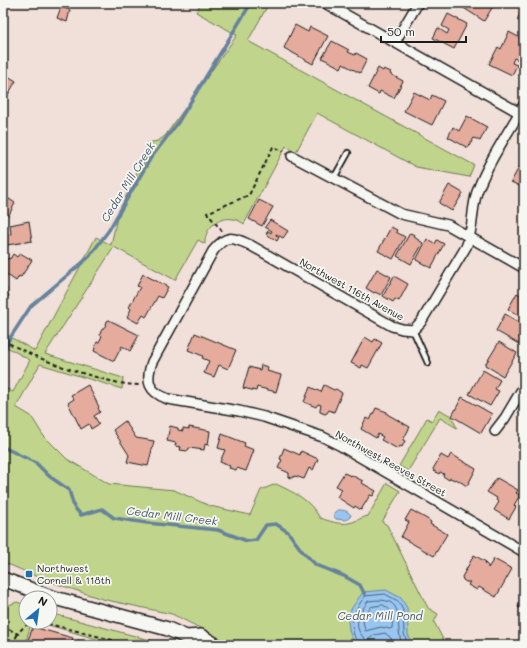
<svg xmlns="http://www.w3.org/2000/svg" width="527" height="648" font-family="Mali,sans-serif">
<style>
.green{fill:#c0d58b;stroke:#6e7854}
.water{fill:#98c6f2;stroke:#66829c}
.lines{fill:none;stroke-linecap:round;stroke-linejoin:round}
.shore{stroke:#4e6072;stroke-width:1}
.stream{stroke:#66829c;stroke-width:3.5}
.building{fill:#e5ac9e;stroke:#1c1c1c}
.service-casing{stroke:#1c1c1c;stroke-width:8}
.minor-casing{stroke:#1c1c1c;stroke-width:12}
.secondary-casing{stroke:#1c1c1c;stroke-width:16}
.path{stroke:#1c1c1c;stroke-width:2;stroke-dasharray:4 3;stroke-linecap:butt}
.service{stroke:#f6f6f2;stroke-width:4.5}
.minor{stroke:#f6f6f2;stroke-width:9}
.secondary{stroke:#f6f6f2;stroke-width:13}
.poi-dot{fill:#1f6fb2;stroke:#f6f6f2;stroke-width:1.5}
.labels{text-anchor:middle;stroke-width:3.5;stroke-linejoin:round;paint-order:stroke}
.street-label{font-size:10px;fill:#1c1c1c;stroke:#f6f6f2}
.poi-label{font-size:10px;fill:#1c1c1c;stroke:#f6f6f2;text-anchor:start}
.water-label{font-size:11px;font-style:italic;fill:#475867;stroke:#f6f6f2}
</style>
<rect width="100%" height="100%" fill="#f1e0d9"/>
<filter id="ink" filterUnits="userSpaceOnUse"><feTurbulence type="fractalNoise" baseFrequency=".025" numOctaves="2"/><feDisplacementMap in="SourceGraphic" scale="8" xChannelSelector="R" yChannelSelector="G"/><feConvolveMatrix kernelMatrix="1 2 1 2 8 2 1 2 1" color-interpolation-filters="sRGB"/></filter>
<g filter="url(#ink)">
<path class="green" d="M201,3h68l-21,38 226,124 -5,12 -53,-10 -99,-54 -21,39 -10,-6 -42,78c-16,-13 -40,-1 -39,20l-7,-4 -23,40 -61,-33 -69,107 78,24 -1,11 -82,-25 -24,43 15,9 12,19 24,24 42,25 65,6 36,16 40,9 11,-25 15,-6c19,9 33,15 44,34 9,3 20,7 29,5 7,-1 12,-6 19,-7l19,-33 13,8 -18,31 5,3 41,83 10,6 -4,8 12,23h-216l-20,-12 -38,-19 -70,-15 -57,-19 -42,-18v-175l10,5 17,-32 -27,-15v-12l32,18 61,-114 15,8 7,-32 10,-21 10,-7 -2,-12 7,-7 4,-23 11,-2 7,-5 72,-101 -41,-23z
M439,409l12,7 6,12 -17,-10 -32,53 -9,-5 28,-48 5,3z
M17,602l9,3v17h24v-9l118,32h-51l-79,-23 -8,5 -5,18h-22v-38z"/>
<path class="water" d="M337,510c5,0 10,0 14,5l-1,2 -4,3 -10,-1 -2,-3v-3z
M386,590l15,8 6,10 1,26 4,11h-26l-4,-3c-16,4 -30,6 -33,-13 0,-4 -2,-9 -1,-13 2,-7 11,-18 15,-24z"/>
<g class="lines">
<path class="shore" d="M383,605c11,6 10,11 9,23l-2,1 -9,-2 -16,4 -2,-11 8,-13z
M360,645c0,-5 -5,-5 -6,-10 -5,-17 2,-26 11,-39l20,-2 13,7 5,9 1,24 4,11
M393,645l-2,-7 -6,-5 -11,2 -7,6c-16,-14 -9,-25 1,-40 41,-6 25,19 34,44"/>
<path class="stream" d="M3,354l5,-13 23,-35 58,-49 20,-27 41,-71 27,-35 74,-121
M3,447l33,16 13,13 20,14 5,17 7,8 21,-6 12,9 33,5 71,7 29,11 9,-1 10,-15 10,-1 12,8 14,19 14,14 28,11 16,9 5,10"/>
</g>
<path class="building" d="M461,3h34l-11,18 -25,-16z
M524,6v18l-7,-4z
M61,7l9,3 -3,12 -10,-4z
M448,14l19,10 -13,25 -21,-11 5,-10 9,6 2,-4 -7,-4z
M295,25l13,7 2,-5 18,9 -15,28 -29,-16z
M509,32l15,8v15l-3,6 -7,-3 -2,5 5,2 -5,10 -23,-11 9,-17 3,2z
M332,41l17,9 -1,2 7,3 1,-2 11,6 -7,14 -17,-9 -2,4 -19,-10z
M378,68l5,3 1,-2 7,3 -1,2 13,7 -9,17 -14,-7 -1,3 -11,-6z
M3,73l13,8 -13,22z
M414,92l16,8 2,-5 12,6 -12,24 -28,-14z
M467,116l20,11 -7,14 -6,-3 -6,10 -20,-11 5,-10 6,4z
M523,160h1v28l-13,-6z
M449,185l14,8 -11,18 -13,-8z
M3,195l12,8 -6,12 -6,-1z
M259,200l14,7 -11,19 -13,-7z
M270,220l18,11 -5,7 -7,-4v1l3,2 -2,4 -11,-7 2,-3 3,2 1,-2 -7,-4z
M29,221l3,20 -25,4 -2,-10 6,-1 -1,-9z
M391,227l6,3 -1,2 9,5 -12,22 -15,-8z
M410,233l5,2 -1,2 9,6 -12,21 -14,-8z
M427,239l8,5 2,-4 7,4 -13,24 -15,-8z
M20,253l12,7 -11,17 -2,-1 -3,5 -13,-9v-14l3,2 2,-2 2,1 3,-5 4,3z
M377,269l14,8 -10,18 -6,-3 -1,1 -8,-5z
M143,274l25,13 -6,11 -4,-2 -12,21 -3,-2 -5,8 -11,-6 4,-8 -2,-2 11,-20 -3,-1z
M394,276l14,8 -9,17 -4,-2 -2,3 -10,-6z
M3,283l4,7 -1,1 3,5 -6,4z
M517,293l7,4v22l-16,-10z
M505,314l19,11v22l-28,-16z
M109,320l30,15 -9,16 -8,-5 -8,15 -20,-10 3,-9h2l3,-6 -2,-1 1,-4 5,-6 1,-4z
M195,333l41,17 -8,19 -9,-4 -5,12 -10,-4 5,-12 -7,-3 1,-2 -15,-6z
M365,337l8,5 2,-3 7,4 -14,25 -6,-3 -1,3 -10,-5z
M499,342l18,11 -14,23 -18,-11z
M261,365l7,2 -1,4 14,4 -5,17 -19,-5 -1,4 -13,-3 6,-21 11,3z
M483,370l17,10 -5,9 4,2 -9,15 -21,-12z
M88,385l11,22 -1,1 2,4 -6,4 5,8 -8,5 -2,-5 -8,5 -13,-26 6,-4 -3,-4z
M324,385l10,5 2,-1 6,4 -8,19 -5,-2 -2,3 -2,1 -5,-2v-3l1,-4 -3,-1 -2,3 -12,-5 6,-15 11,5z
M462,397l30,17 -11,19 -29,-17z
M376,408l11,4v2l23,13 -7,13 2,1 -3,6 -2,-1 -2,3 -17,-9 2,-3 -5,-3 -2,4 -15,-9 5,-11 4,2z
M125,421l11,17 18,3 -6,25 -21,-4 2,-7 -16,-25z
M170,426l8,2v2l5,1v-3l6,1v-2l21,4 -2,14 -3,-1 -1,6 -15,-2 -1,3 -8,-1 1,-3 -6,-1 1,-3 -9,-2z
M222,434l23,9 -1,3 10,4 -8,21 -9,-3 -1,2 -7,-2 1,-2 -10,-4 5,-12 -7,-2z
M524,437v14l-6,-4z
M284,448l16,7 1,-4 17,8 -5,11 -4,-2 -5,11 -9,-3 -3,2 -3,-1v-4l-11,-5 4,-8 -2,-1z
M451,454l25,15 -9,17 -11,-7 -1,1 -5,-2 -1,2 -6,-4 1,-2 -4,-2 -1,2 -5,-3 -1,-2 8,-14 7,4z
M344,473l7,3v-1l12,6 -1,2 14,8 -3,5 -3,-1 -9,15 -6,-4 -1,2 -17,-11 5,-8 -6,-3z
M497,478l21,12 -2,3 4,2 -6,10 2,2 -7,12 -15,-9 5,-8 -3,-2 1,-2 -10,-6z
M411,510l16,9 4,3 -1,2 17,10 -13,22 -33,-19 8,-15 -4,-2z
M474,555l12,7 -1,1 3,3v2l6,-9 18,10 -16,28 -17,-10 -2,3 -9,-5 2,-3h-4l-3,-2 -1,-3z
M523,597h1v13l-6,-3z
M33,627l40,11 -2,7h-42l1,-4 -2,-1z
M78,640l3,1 15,4h-20z"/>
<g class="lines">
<g class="service-casing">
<path id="service" d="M334,178l14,-25
M413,330l15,33"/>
</g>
<g class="minor-casing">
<path id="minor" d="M325,3l195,110
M395,42l23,-39
M524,105c-16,28 -36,57 -47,87 -6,18 -3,37 -11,55l-45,75 -8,8 -11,-1 -10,-3 -142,-81c-18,-8 -24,-11 -37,6l-61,111c-7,20 -3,30 16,37l71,12 25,6 59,20 18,9 183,106
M292,156l109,58 47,11 76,43
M495,431l10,-13 19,-32"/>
</g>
<g class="secondary-casing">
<path id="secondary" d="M3,579l48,18 117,32 18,8 15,-1 15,9"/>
</g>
<path class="path" d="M222,231l-15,-18 42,-18 24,-48 11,4
M3,340c28,16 58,27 89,36 18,5 31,9 49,9
M41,622l91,23
M3,626l15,8c5,-8 10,-11 19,-12
M18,645l-2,-8 2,-3"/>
<use href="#service" class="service"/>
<use href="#minor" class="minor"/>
<use href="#secondary" class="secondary"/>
</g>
</g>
<rect class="poi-dot" x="25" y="570" width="8" height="8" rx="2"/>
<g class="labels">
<g class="street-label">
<text transform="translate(352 289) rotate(29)" y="4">Northwest 116th Avenue</text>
<text transform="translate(391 463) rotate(29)" y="4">Northwest Reeves Street</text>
</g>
<g class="poi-label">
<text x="37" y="572">Northwest<tspan x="37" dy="12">Cornell &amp; 118th</tspan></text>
</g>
<g class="water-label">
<text transform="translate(128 182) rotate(-58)" y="4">Cedar Mill Creek</text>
<text transform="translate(172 516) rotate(7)" y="4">Cedar Mill Creek</text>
<text x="380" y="620">Cedar Mill Pond</text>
</g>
</g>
<rect width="527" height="648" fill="none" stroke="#f6f6f2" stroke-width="16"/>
<rect x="8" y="8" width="511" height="632" fill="none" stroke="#1c1c1c" stroke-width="1.5" filter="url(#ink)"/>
<g transform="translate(38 610) rotate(29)"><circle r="19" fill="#f6f6f2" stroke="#9f9f9c"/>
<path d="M0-3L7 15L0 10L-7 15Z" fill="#1f6fb2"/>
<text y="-6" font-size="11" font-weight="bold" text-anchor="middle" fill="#1c1c1c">N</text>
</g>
<path d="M381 36v6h85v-6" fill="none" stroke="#1c1c1c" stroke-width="2"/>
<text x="387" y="36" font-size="12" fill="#1c1c1c" stroke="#f6f6f2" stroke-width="3" paint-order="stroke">50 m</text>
</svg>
